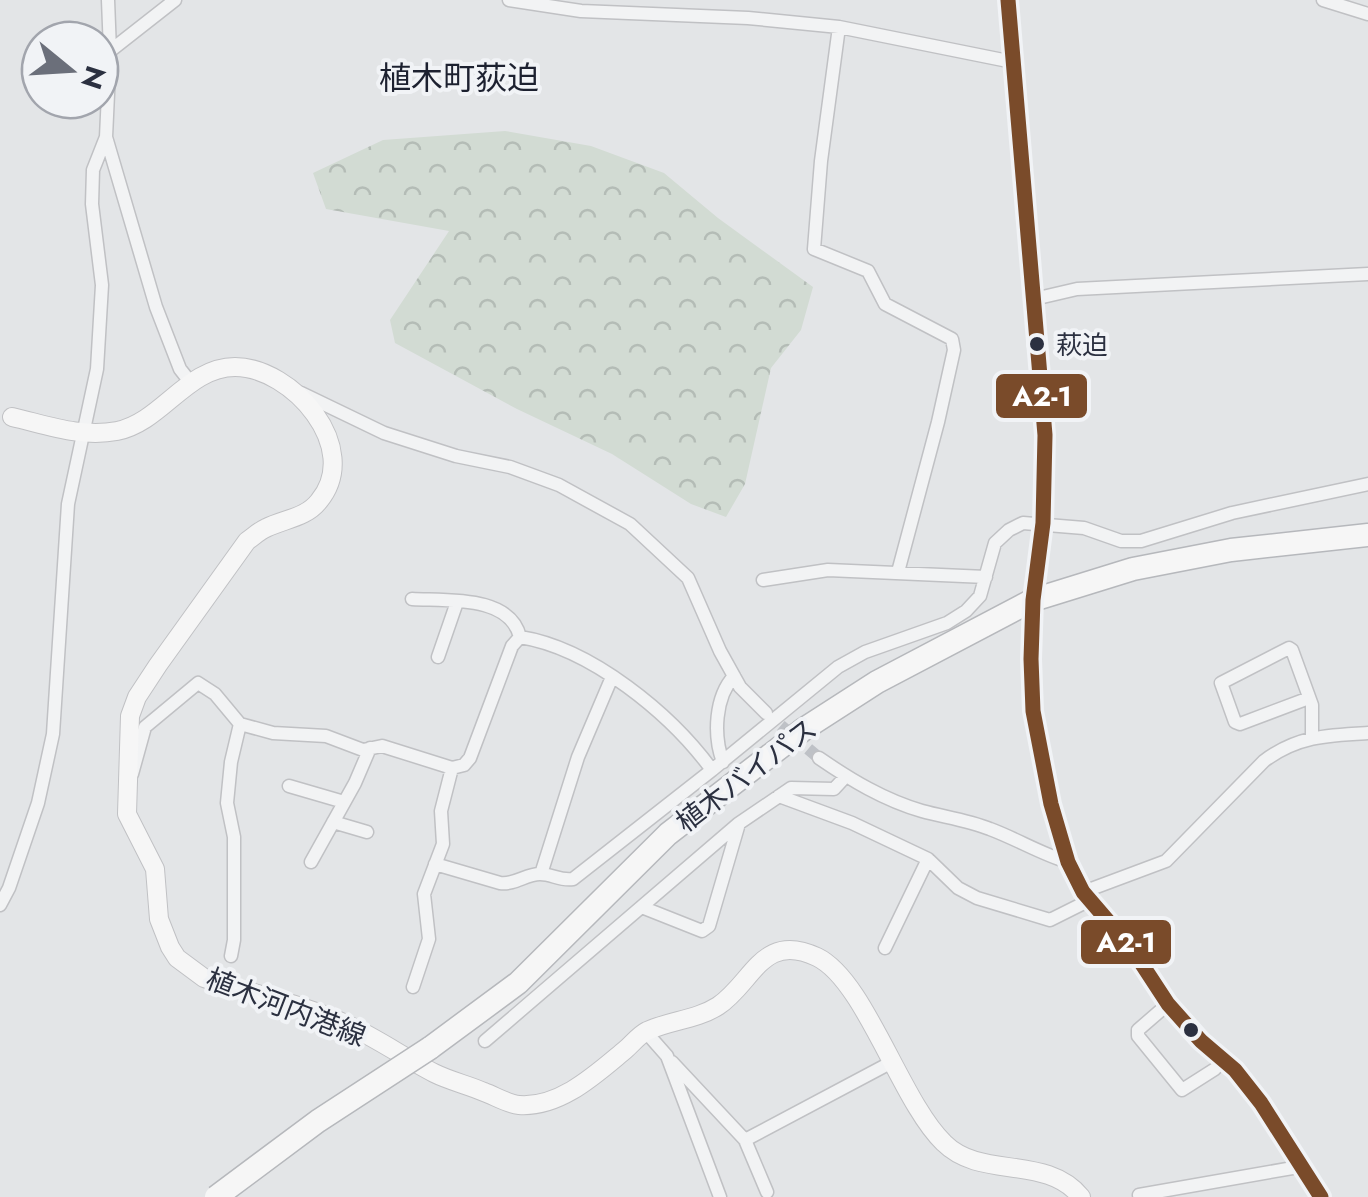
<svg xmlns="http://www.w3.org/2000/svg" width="1368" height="1197" font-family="Jost,'Noto Sans JP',sans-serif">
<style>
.forest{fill:url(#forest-crowns)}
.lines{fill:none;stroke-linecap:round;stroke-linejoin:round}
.street-tunnel{stroke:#bec1c6;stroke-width:12;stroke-dasharray:12 6;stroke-linecap:butt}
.street-casing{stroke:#c0c1c4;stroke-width:15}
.secondary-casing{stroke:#c0c1c4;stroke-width:20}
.highway-casing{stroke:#b6b8bc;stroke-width:25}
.street{stroke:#f2f3f4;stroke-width:12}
.secondary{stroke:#f6f6f6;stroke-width:18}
.highway{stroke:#f6f6f6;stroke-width:22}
.highway-bridge-casing{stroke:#b6b8bc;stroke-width:25;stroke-linecap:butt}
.highway-bridge{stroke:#f6f6f6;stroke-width:22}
.bus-1-casing{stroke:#f1f3f6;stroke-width:22}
.bus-1{stroke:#7a4b2a;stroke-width:15}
.bus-dot{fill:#2b3040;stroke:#f1f3f6;stroke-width:4}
.labels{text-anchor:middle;stroke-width:8;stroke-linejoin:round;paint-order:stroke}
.bus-label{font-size:26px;fill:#2b3040;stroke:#f1f3f6;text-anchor:start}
.street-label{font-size:28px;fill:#2b3040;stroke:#f1f3f6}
.quarter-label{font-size:32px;fill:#1d2130;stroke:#f1f3f6}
.line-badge{stroke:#f1f3f6;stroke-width:4}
.badge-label{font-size:28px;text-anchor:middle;font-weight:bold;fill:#fff}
</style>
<defs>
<pattern id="forest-crowns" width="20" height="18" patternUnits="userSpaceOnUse" patternTransform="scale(2.5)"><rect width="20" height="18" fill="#d2dbd3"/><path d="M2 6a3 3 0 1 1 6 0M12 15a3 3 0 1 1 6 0" fill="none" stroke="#b4bcb6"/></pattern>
</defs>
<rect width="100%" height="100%" fill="#e3e5e7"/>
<path class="forest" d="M505,131l86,15 73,27 54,45 95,69 -12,43 -30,38 -26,116 -19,33 -35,-13 -79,-50 -95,-45 -122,-66 -5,-23 59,-89 -123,-22 -13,-36 70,-33z"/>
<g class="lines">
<path class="street-tunnel" d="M767,714l52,44"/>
<g class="street-casing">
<path id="street" d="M108,0l2,51 -4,86 50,170 24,62 11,14
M509,0l72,11 167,7 91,9 174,35
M1323,0l45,14
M839,27l-18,134 -7,88 54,22 17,33 67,35 2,11 -16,72 -40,150
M110,51l65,-51
M1034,299l43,-10 291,-15
M301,393l83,40 72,23 54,11 49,18 71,39 58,54 32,73 20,36 26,26
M763,580l65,-10 158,7
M412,599c35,2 98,-4 108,38
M438,657l19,-55
M1309,698l-69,26 -5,-2 -14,-39 68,-35 3,2 20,55v31
M819,758c32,22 65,42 103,53 22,6 46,9 68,18 27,10 51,25 78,33
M723,762c-10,-27 -8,-65 11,-86
M132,774l13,-47 53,-44 17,11 25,30 33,9 53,3 37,14 19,-4 70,22 12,-3 6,-7 42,-112 8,-9c71,11 151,77 192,133l126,-103 27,-15 82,-29 19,-12 14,-15 15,-53 14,-13 14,-7 61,5 37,13h20l91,-28 136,-29
M289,786l55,16
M779,796l73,27 76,36 -43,89
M333,822l34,10
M928,859l30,29 19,10 73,22 40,-20
M311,862l44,-79 15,-35
M435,864l65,19c15,2 26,-9 40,-9 12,0 20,7 33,5l139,-109
M541,874l37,-117 34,-80
M1083,892l83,-31 98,-100c33,-25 64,-26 104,-28
M0,905l9,-17 29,-85 15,-69 15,-230 29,-135 5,-84 -10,-81 1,-34 13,-33
M644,908l58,23 7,-5 29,-99
M231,956l3,-16v-103l-7,-34 4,-41 9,-38
M413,987l16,-48 -5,-45 19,-50 -2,-33 11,-43
M1168,1004l-30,26v6l44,54 33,-21
M645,1031l22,25 53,141
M485,1041l253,-217 53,-36 43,1 12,-13
M672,1062l73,78 22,52
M745,1140l147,-78
M1139,1195l165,-29"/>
</g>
<g class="secondary-casing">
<path id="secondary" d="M1008,0l37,435 -2,88 -10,77 -2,59 2,52 18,93 17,58 15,30 49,57 36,55 33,37 34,29 26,33 60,94
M12,417c35,8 69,21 105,14 45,-9 70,-64 118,-64 57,0 128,81 84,134 -13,17 -35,18 -53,27 -7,3 -13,9 -19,13l-89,124 -21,32 -7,19 -3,98 28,55 4,50 11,28 7,11 27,20c45,15 102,27 144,47 30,14 57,33 86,48 16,8 34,12 50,19 11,4 24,12 35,13 41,3 77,-31 106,-55 7,-6 14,-15 22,-19 24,-11 49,-11 71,-25 35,-23 44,-75 99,-49 48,23 84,145 127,186 37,37 102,11 137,54"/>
</g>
<g class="highway-casing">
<path id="highway" d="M430,1048l88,-65 150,-149 136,-105 73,-47 156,-82 100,-31 98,-19 137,-15"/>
</g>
<use href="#street" class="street"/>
<use href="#secondary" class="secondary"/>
<use href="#highway" class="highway"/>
<g class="highway-bridge-casing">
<path id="highway-bridge" d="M216,1197l102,-76 112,-73"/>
</g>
<use href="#highway-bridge" class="highway-bridge"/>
<g class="bus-1-casing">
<path id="bus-1" d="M1008,0l37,435 -2,88 -10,77 -2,59 2,52 18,93 17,58 15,30 49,57 36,55 33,37 34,29 26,33 60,94"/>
</g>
<use href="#bus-1" class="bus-1"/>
</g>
<g class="bus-dot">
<circle cx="1037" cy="344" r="9"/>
<circle cx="1191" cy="1030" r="9"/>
</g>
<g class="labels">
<g class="bus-label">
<text x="1056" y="354">萩迫</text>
</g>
<g class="street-label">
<text transform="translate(746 775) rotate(-37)" y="10">植木バイパス</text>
<text transform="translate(286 1007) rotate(21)" y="10">植木河内港線</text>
</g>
<g class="quarter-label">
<text x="459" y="89">植木町荻迫</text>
</g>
</g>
<g class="line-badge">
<rect x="994" y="372" width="95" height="48" rx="10" fill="#7a4b2a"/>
<rect x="1079" y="918" width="94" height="48" rx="10" fill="#7a4b2a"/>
</g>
<g class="badge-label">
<text x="1042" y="406">A2-1</text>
<text x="1126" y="952">A2-1</text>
</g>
<g transform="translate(70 70) rotate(108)"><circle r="48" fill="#f1f3f6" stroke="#a2a5ad" stroke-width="2.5"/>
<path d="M0-8L18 38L0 25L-18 38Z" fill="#6b6f7a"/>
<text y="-15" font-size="28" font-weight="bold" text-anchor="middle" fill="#2b3040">N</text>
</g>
</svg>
